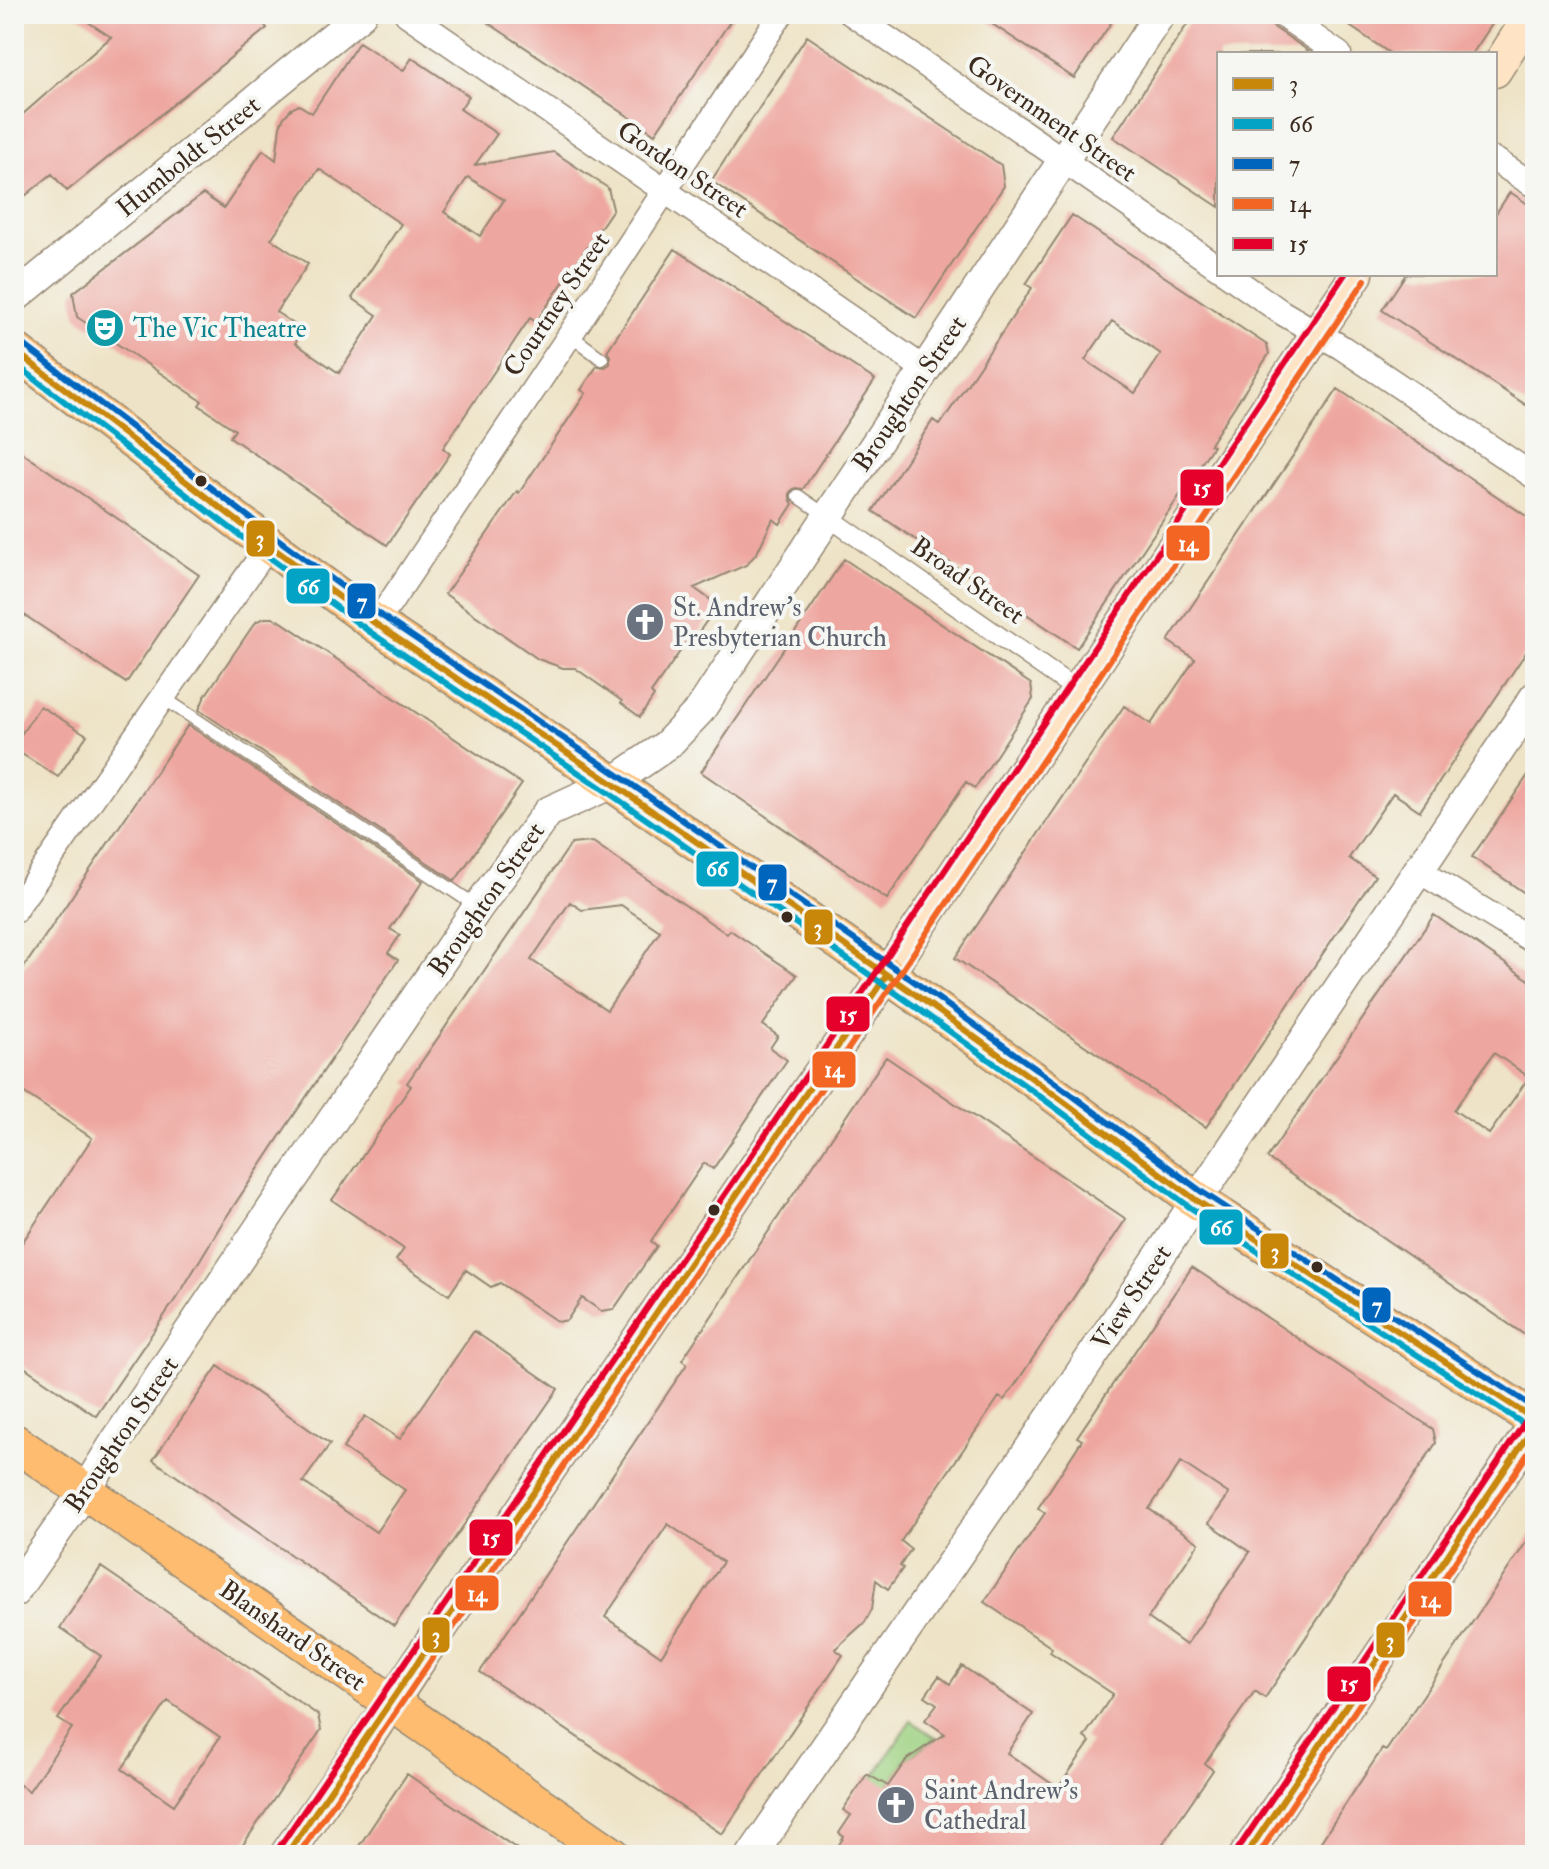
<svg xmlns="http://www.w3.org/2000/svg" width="1549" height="1869" font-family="'IM FELL Double Pica',serif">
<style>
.green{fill:#9fd282;stroke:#6d7e50;stroke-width:2}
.building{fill:#eea7a0;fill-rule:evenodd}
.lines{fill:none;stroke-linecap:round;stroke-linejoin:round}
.service-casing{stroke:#948672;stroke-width:15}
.pedestrian-casing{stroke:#948672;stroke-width:21}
.minor-casing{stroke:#948672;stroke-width:27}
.tertiary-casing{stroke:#948672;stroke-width:33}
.secondary-casing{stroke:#948672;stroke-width:35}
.primary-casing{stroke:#948672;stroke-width:39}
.service{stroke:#fff;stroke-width:12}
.pedestrian{stroke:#fff;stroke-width:18}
.minor{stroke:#fff;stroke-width:24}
.tertiary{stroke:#fff;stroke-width:30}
.secondary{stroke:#fee4c5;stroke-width:32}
.primary{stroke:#fdbc6f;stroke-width:36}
.bus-1-casing{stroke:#f6f6f2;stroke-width:12}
.bus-2-casing{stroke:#f6f6f2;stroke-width:12}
.bus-3-casing{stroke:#f6f6f2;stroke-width:12}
.bus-4-casing{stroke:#f6f6f2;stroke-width:12}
.bus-5-casing{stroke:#f6f6f2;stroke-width:12}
.bus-1{stroke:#c88708;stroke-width:6}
.bus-2{stroke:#03a3c5;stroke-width:6}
.bus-3{stroke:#0065bd;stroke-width:6}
.bus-4{stroke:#f26522;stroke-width:6}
.bus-5{stroke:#e4002b;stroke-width:6}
.bus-dot{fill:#3b2a1e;stroke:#f6f6f2;stroke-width:3}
.labels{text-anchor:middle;stroke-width:8;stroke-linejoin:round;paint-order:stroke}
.street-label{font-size:26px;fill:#3b2a1e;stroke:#f6f6f2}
.culture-label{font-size:26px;fill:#0d838f;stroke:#f6f6f2;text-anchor:start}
.worship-label{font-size:26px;fill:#5b616d;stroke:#f6f6f2;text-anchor:start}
.line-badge{stroke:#f6f6f2;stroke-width:3}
.badge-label{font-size:22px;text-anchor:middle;font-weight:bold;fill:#fff}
</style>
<rect width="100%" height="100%" fill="#f6f6f2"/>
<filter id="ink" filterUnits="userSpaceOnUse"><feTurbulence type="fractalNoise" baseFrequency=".0125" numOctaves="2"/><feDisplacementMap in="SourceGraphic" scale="16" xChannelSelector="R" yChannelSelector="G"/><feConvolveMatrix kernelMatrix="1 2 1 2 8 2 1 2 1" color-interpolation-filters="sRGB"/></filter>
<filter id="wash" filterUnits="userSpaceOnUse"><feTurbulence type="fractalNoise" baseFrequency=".006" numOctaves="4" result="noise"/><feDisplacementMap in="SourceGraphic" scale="32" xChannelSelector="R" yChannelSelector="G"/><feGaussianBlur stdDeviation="1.8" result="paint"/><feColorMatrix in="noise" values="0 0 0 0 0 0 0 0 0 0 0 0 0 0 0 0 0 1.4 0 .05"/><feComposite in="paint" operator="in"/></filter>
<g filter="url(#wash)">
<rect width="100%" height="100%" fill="#eee3c6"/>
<path class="green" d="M911,1721l25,17 -29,21 -20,29 -14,-10z"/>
<g id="blocks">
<path class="building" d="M76,14h180l11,14 -200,163 -15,-17 -38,31v-83l97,-85z
M475,14h260l-80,120z
M977,14h140l-43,64z
M1194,14h64l14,12 41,28h-94v153l-106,-70z
M1332,14h167l-27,40h-81z
M807,36l194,129 3,21 -88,132 -205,-137z
M359,42l44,29 9,-13 57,38 -9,13 37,25 -22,31 79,-13 54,36 5,21 -77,113 -6,-4 -87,130 7,6 -63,91 -157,-108 5,-7 -36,-25 3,-4 -125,-84 -4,-24 130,-99 21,14 39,-58 13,10 4,-34 4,-9 7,-8 8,-4 13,8zM319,169l82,55 -49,74 25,17 -38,58 -44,-30 9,-12 -28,-19 32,-48 -37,-25zM468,177l36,23 -24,36 -36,-24z
M1510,192l25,17v202l-153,-101 24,-36h89v-59z
M1072,215l195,130 2,9 -59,90 3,2 -136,202 -204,-137 60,-91 7,5 47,-70 45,-67 -6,-4zM1112,321l49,33 -26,39 -50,-33z
M675,249l200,131 -72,109 -8,-1 -5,4v7l3,5 -13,20 -7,-5 -16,34 -11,12 -52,23 24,17 -27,38 -3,-3 -37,53 3,3 -14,21 -19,-14 1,-2 -47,-33h-12l-25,-9 -93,-65 72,-103 2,2 67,-100 -5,-3 16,-24 8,1 5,-3v-8l-3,-5z
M1338,389l197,133v117l-115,172 -27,-18 -44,65 26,18 -169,251 -251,-169 169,-252 27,18 44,-65 -27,-18z
M14,447l185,128 -73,108 -112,-75z
M844,559l187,125 2,15 -58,89 -9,-6 -79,117 -186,-127z
M265,618h8l7,3 242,163 -67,97 -256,-171 6,-14 47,-69 5,-6z
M40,706l47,29 -29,42 -44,-28v-4z
M188,725l235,156 -33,48 10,6 -12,18 10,7 -110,164 -67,101 -38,63 -87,128 -82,-56v-105l78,-117 -78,-52v-104z
M1535,765v135l-63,-43z
M593,842l134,92 3,-4 67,45 -34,50 15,11 -8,12 17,12 -74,109 -9,-6 -53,78 6,5 -43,63 -13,2 -19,-13 -15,22 -9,2 -58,-39 -9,4 -25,-17 -17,25 -53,-35 8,-11 -72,-49 79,-114 -4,-3 164,-239zM570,902l12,8 39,-5 39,26 -53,79 -76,-50z
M1434,915l101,69v358l-268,-184zM1494,1053l35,24 -40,57 -35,-24z
M886,1057l240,162 -113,169 -9,12 -5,-3 -98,144 10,8 -11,17 3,2 -15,21 -12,-9 -4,29 -7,13 -30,27 8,6 -121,179 -242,-162 207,-308 -5,-4zM668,1524l55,38 -62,94 -56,-39z
M1192,1267l241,162 3,14 -171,255 -10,-7 -24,34 -26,39 8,6 -58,85h-323l12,-18 -5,-4 12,-18 -8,-5 24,-36 21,12 19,-27 38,-25 -20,-14 12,-16 -12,-8 14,-20 11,8 12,-18 71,48 -26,39 51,35 32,-46 -6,-5 29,-43 -63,-42 2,-4 -68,-46 61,-89 -7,-5 44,-68 -5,-3zM1181,1462l48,32 -20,29 41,29 -64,93 -38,-27 51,-75 -50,-34z
M474,1331l84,58 -164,237 -241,-166 65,-94 112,78 -27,38 73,50 29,-42 -62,-42 22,-32 35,23z
M1535,1529v326h-223l70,-106 4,2z
M101,1567l217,148 3,15 -85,125h-222v-74l15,10 43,-63 -14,-9 43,-63 -41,-28zM168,1701l52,36 -46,68 -52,-36z
M407,1774l119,81h-173z"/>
</g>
</g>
<g filter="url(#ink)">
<use href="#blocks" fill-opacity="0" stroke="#948672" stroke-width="2"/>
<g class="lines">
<g class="service-casing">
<path id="service" d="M570,335l32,24
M798,496l29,20
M162,697l316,210"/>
</g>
<g class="pedestrian-casing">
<path id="pedestrian" d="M827,516l251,175
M1523,934l12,-17"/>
</g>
<g class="minor-casing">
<path id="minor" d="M407,14l519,356
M852,14l367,254
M1281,14l58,40
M1495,160l40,26
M1227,274l54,38 60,35 194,130
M376,624l194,-289 211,-321
M1418,870l117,72
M14,911l255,-366"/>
</g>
<g class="tertiary-casing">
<path id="tertiary" d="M14,298l347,-284
M14,1592l71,-101 31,-50 169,-251 193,-283 70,-95 64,-29 55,-38 33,-35 460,-696
M752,1855l269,-393 514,-765"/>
</g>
<g class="secondary-casing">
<path id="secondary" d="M1495,71l36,-57
M286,1855c46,-67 94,-133 138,-202l462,-677 471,-702
M1246,1855l289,-430"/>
</g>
<g class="primary-casing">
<path id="primary" d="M14,350l255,195 107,79 236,159 304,212 135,97 145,108 339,220
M14,1442l598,413"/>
</g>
<use href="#service" class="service"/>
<use href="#pedestrian" class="pedestrian"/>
<use href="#minor" class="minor"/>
<use href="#tertiary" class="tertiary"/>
<use href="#secondary" class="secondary"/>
<use href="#primary" class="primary"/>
<g class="bus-1-casing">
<path id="bus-1" d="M14,350l255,195 107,79 236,159 304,212 135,97 145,108 339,220
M286,1855l600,-879
M1246,1855l289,-430"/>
</g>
<g class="bus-2-casing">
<path id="bus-2" d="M14,363l249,190 107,79 236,159 304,212 135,97 146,108 339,220"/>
</g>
<g class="bus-3-casing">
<path id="bus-3" d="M20,342l255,195 107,79 236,159 304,212 135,97 145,108 333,216"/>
</g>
<g class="bus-4-casing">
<path id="bus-4" d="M298,1855l596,-873 471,-702
M1258,1855l277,-412"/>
</g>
<g class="bus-5-casing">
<path id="bus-5" d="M278,1849l600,-879 467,-696
M1238,1849l289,-430"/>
</g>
<use href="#bus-1" class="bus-1"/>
<use href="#bus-2" class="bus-2"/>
<use href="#bus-3" class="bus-3"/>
<use href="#bus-4" class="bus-4"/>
<use href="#bus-5" class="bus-5"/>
</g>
</g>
<defs>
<g id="theatre-disc" transform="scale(2)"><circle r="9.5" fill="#0f9aa8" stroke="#f6f6f2"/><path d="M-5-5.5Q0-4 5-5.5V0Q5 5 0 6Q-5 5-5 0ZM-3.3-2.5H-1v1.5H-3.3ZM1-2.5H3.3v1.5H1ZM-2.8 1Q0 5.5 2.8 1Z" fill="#fff"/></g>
<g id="church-disc" transform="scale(2)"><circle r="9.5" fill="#6b7280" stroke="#f6f6f2"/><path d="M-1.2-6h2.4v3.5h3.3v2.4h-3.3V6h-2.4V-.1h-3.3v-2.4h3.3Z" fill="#fff"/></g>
</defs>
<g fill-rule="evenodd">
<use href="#theatre-disc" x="105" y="328"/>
<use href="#church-disc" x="645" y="622"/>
<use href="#church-disc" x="896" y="1805"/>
</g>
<g class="bus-dot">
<circle cx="201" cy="481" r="7"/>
<circle cx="787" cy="917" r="7"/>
<circle cx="714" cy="1210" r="7"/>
<circle cx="1317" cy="1267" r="7"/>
</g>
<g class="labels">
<g class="street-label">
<text transform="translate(1052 118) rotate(35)" y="9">Government Street</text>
<text transform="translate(188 156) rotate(-39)" y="9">Humboldt Street</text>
<text transform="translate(683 169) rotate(34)" y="9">Gordon Street</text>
<text transform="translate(556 304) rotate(-56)" y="9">Courtney Street</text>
<text transform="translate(909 393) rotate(-56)" y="9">Broughton Street</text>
<text transform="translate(968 580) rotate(35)" y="9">Broad Street</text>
<text transform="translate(486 899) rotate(-55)" y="9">Broughton Street</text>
<text transform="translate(1131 1297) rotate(-56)" y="9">View Street</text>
<text transform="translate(121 1434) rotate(-56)" y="9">Broughton Street</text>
<text transform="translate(293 1635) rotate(35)" y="9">Blanshard Street</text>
</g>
<g class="culture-label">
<text x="133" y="337">The Vic Theatre</text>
</g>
<g class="worship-label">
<text x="673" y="616">St. Andrew's<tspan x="673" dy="30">Presbyterian Church</tspan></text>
<text x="924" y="1799">Saint Andrew's<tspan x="924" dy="30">Cathedral</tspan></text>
</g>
</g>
<g class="line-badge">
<rect x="1179" y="468" width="46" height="39" rx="8" fill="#e4002b"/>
<rect x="245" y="519" width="31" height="39" rx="8" fill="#c88708"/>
<rect x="1165" y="524" width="46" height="38" rx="8" fill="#f26522"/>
<rect x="285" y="567" width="46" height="38" rx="8" fill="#03a3c5"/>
<rect x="346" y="582" width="31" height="38" rx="8" fill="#0065bd"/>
<rect x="695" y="850" width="45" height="38" rx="8" fill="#03a3c5"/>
<rect x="757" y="863" width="31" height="39" rx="8" fill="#0065bd"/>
<rect x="803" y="908" width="31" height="38" rx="8" fill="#c88708"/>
<rect x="825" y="995" width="46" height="38" rx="8" fill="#e4002b"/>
<rect x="811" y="1050" width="46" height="39" rx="8" fill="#f26522"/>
<rect x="1198" y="1208" width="46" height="38" rx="8" fill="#03a3c5"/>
<rect x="1259" y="1232" width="31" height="38" rx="8" fill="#c88708"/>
<rect x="1361" y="1286" width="31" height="38" rx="8" fill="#0065bd"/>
<rect x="468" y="1518" width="46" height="39" rx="8" fill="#e4002b"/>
<rect x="454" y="1574" width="46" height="38" rx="8" fill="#f26522"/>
<rect x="1407" y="1580" width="46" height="38" rx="8" fill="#f26522"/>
<rect x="421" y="1616" width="30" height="38" rx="8" fill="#c88708"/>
<rect x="1375" y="1621" width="31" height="38" rx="8" fill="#c88708"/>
<rect x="1326" y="1665" width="46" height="38" rx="8" fill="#e4002b"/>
</g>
<g class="badge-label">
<text x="1202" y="495">15</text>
<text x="260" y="546">3</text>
<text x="1188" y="551">14</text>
<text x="308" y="594">66</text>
<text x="362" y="609">7</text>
<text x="717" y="876">66</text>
<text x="772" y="890">7</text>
<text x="818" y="935">3</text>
<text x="848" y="1022">15</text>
<text x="834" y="1077">14</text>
<text x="1221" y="1235">66</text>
<text x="1275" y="1259">3</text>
<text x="1377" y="1313">7</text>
<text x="491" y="1545">15</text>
<text x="477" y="1601">14</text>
<text x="1430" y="1607">14</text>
<text x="436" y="1643">3</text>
<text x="1390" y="1648">3</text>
<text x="1349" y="1691">15</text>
</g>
<rect width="1549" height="1869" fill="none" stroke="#f6f6f2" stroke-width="48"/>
<rect x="1217" y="52" width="280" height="224" fill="#f6f6f2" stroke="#aba49d" stroke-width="2"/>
<rect x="1233" y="78" width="40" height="12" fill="#c88708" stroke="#aba49d" stroke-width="2"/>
<text x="1289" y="92" font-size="24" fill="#3b2a1e">3</text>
<rect x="1233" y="118" width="40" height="12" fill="#03a3c5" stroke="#aba49d" stroke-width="2"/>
<text x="1289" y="132" font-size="24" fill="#3b2a1e">66</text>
<rect x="1233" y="158" width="40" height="12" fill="#0065bd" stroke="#aba49d" stroke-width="2"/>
<text x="1289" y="172" font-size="24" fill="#3b2a1e">7</text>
<rect x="1233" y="198" width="40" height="12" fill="#f26522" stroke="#aba49d" stroke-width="2"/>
<text x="1289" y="212" font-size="24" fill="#3b2a1e">14</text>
<rect x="1233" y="238" width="40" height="12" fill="#e4002b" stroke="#aba49d" stroke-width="2"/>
<text x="1289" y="252" font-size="24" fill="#3b2a1e">15</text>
</svg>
